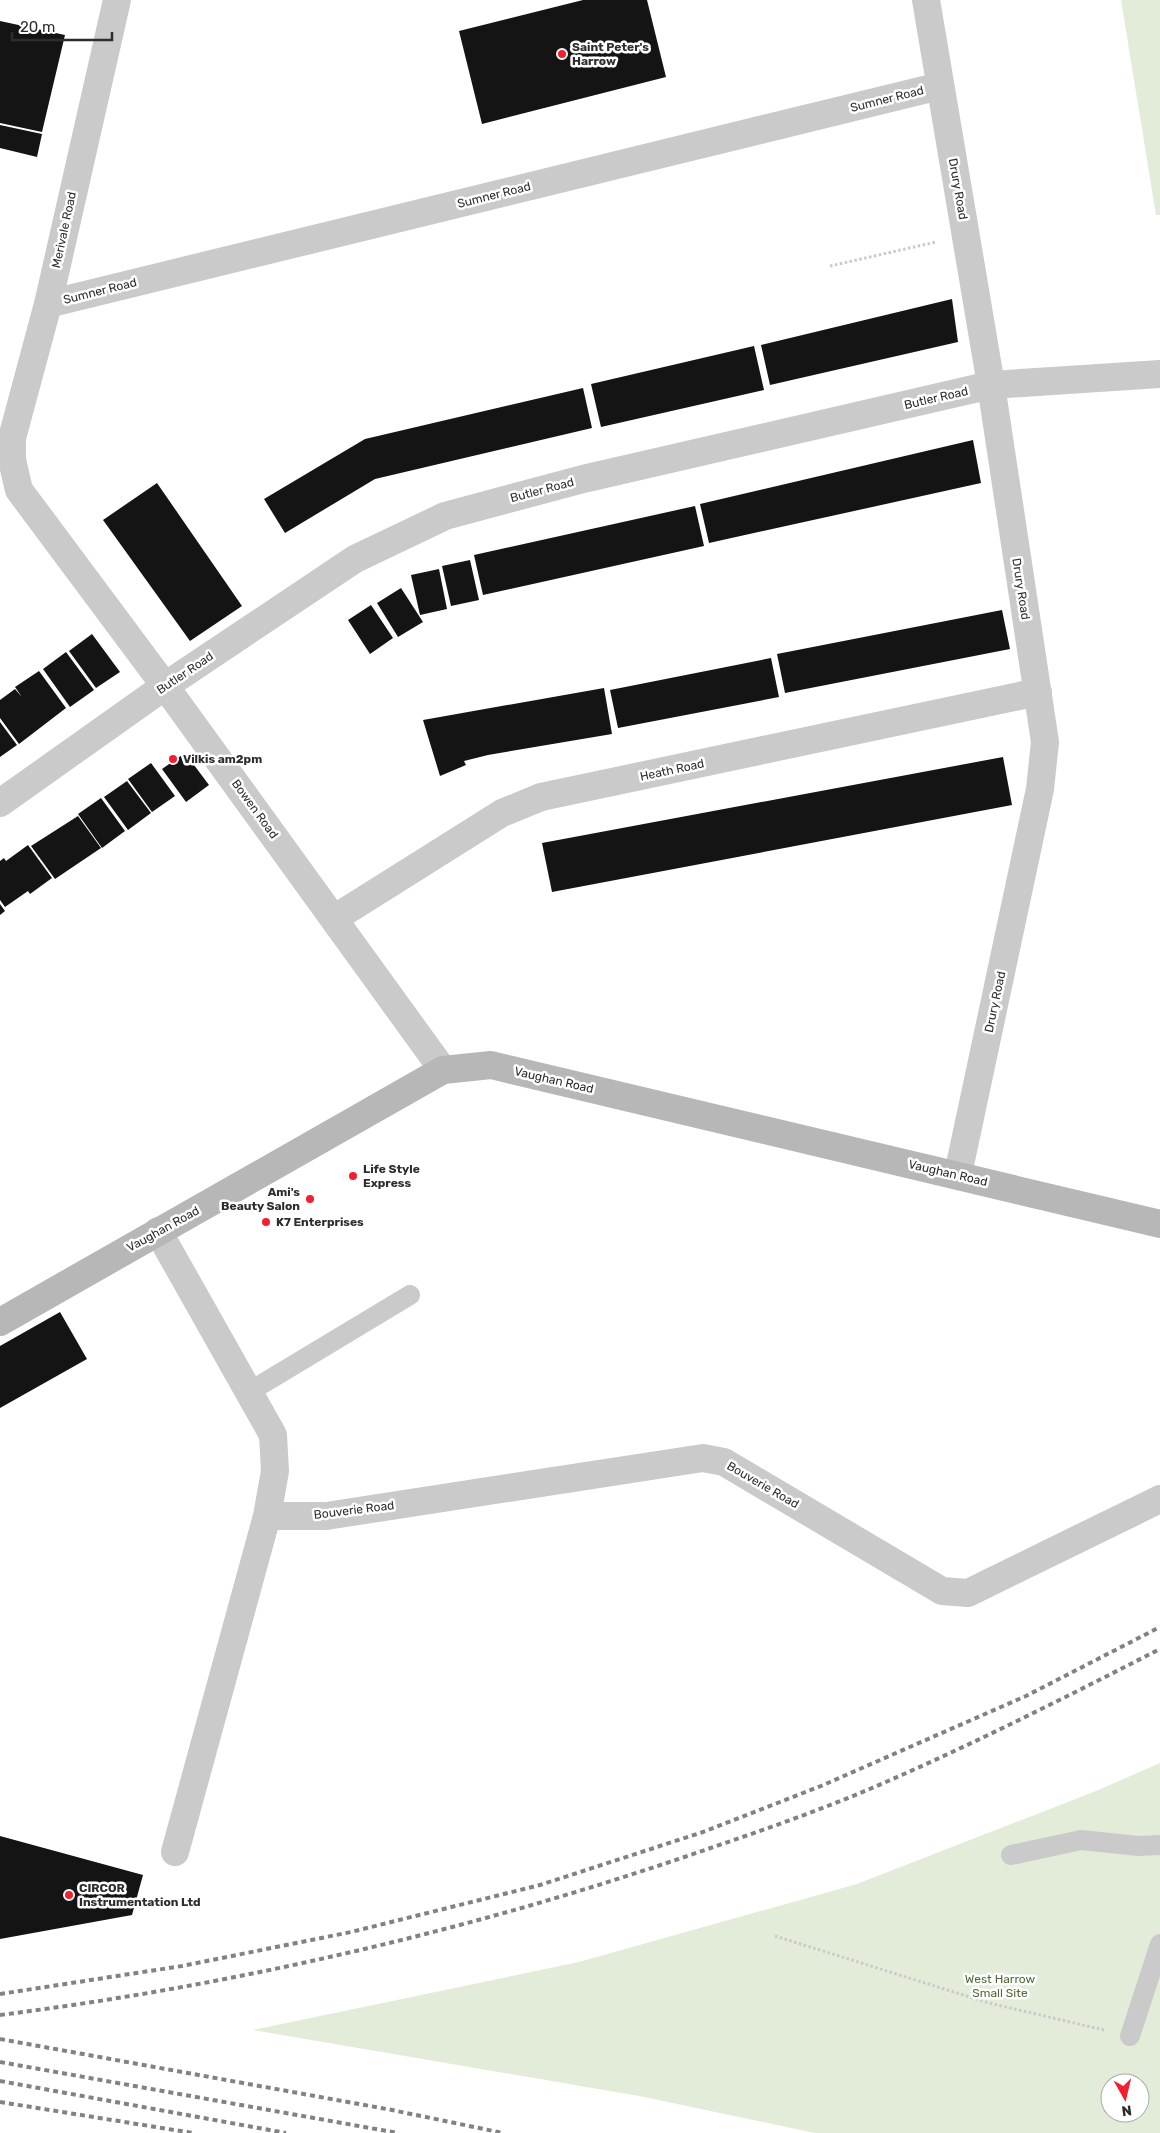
<svg xmlns="http://www.w3.org/2000/svg" width="1160" height="2133" font-family="Rubik,sans-serif">
<style>
.green{fill:#e3ecd8;fill-rule:evenodd}
.building{fill:#141414}
.lines{fill:none;stroke-linecap:round;stroke-linejoin:round}
.path{stroke:#cacaca;stroke-width:3;stroke-dasharray:2.5 2.5;stroke-linecap:butt}
.lane{stroke:#cacaca;stroke-width:20}
.street{stroke:#cacaca;stroke-width:28}
.secondary{stroke:#b7b7b7;stroke-width:28}
.rail{stroke:#828282;stroke-width:4;stroke-dasharray:5 4;stroke-linecap:butt}
.poi-dot{fill:#f2202f;stroke:#fff;stroke-width:2}
.labels{text-anchor:middle;stroke-width:5;stroke-linejoin:round;paint-order:stroke}
.poi-label{font-size:12px;font-weight:bold;fill:#2d2d2d;stroke:#fff;text-anchor:start}
.street-label{font-size:12px;fill:#2d2d2d;stroke:#fff}
.park-label{font-size:12px;fill:#4f6b37;stroke:#fff}
</style>
<rect width="100%" height="100%" fill="#fff"/>
<path class="green" d="M1121,0h39v215h-4z
M1160,1763v370h-345l-176,-37 -386,-66 326,-68 278,-78 239,-93zM1110,2083h30v30h-30z"/>
<path class="building" d="M583,0h64l19,77 -184,47 -23,-93z
M0,21l65,14 -23,97 -42,-9z
M0,125l42,9 -5,23 -37,-9z
M952,299l6,43 -188,43 -9,-40z
M754,346l10,44 -163,37 -10,-43z
M583,388l9,40 -217,51 -90,54 -21,-34 101,-60z
M973,440l8,43 -272,60 -9,-39z
M157,483l85,123 -52,35 -87,-121z
M695,506l9,40 -221,49 -9,-40z
M470,560l9,40 -28,6 -9,-40z
M439,569l8,40 -27,6 -9,-40z
M401,588l22,34 -25,15 -21,-34z
M371,605l22,33 -23,16 -22,-34z
M1002,610l8,39 -225,44 -8,-39z
M92,634l28,38 -24,16 -27,-37z
M66,652l28,38 -24,17 -27,-38z
M771,658l8,39 -161,31 -8,-38z
M39,671l27,37 -47,36 -19,-26v-18l15,-11 7,8 -7,-10z
M604,688l8,46 -124,21 -24,6 2,4 -26,11 -17,-56z
M0,722l17,23 -17,12z
M185,753l24,32 -23,17 -24,-33z
M1003,757l9,48 -460,87 -10,-49z
M151,763l24,33 -23,16 -24,-33z
M127,781l24,32 -23,17 -24,-33z
M101,798l24,33 -23,17 -24,-34z
M78,816l23,32 -46,31 -24,-33z
M28,845l24,33 -22,16 -2,-3 -23,16 -5,-7v-39l4,-3 2,3z
M0,904l5,7 -5,4z
M60,1312l27,47 -87,49v-62z
M0,1836l143,39 -11,40 -132,24z"/>
<g class="lines">
<path class="path" d="M830,266l106,-24
M775,1936l214,67 115,27"/>
<path class="lane" d="M249,1392l161,-97
M1011,1855l70,-15 58,6 21,-1
M1130,2036l30,-92"/>
<path class="street" d="M117,0l-69,304 -36,134v22l7,30 146,196 278,384
M926,0l65,385 54,357 -5,47 -82,385
M48,304l892,-218
M0,803l165,-117 190,-127 90,-43 138,-37 408,-94 169,-11
M335,918l167,-105 39,-16 497,-105
M158,1231l115,204 2,36 -8,45 -92,336
M267,1516h59l377,-58 21,4 218,129 26,2 192,-94"/>
<path class="secondary" d="M0,1322l443,-252 48,-5 669,159"/>
<path class="rail" d="M0,1994l182,-28 169,-34 189,-47 163,-53 118,-46 205,-90 134,-69
M0,2015c237,-30 473,-85 699,-163 58,-20 117,-40 173,-64 98,-42 194,-91 288,-139
M0,2039l392,71 111,23
M0,2062l398,71
M0,2081l286,52
M0,2102l193,31"/>
</g>
<g class="poi-dot">
<circle cx="562" cy="54" r="5"/>
<circle cx="173" cy="759" r="5"/>
<circle cx="353" cy="1176" r="5"/>
<circle cx="310" cy="1199" r="5"/>
<circle cx="266" cy="1222" r="5"/>
<circle cx="69" cy="1895" r="5"/>
</g>
<g class="labels">
<g class="poi-label">
<text x="572" y="51">Saint Peter's<tspan x="572" dy="14">Harrow</tspan></text>
<text x="183" y="763">Vilkis am2pm</text>
<text x="363" y="1173">Life Style<tspan x="363" dy="14">Express</tspan></text>
<text x="300" y="1196" text-anchor="end">Ami's<tspan x="300" dy="14">Beauty Salon</tspan></text>
<text x="276" y="1226">K7 Enterprises</text>
<text x="79" y="1892">CIRCOR<tspan x="79" dy="14">Instrumentation Ltd</tspan></text>
</g>
<g class="street-label">
<text transform="translate(887 99) rotate(-14)" y="4">Sumner Road</text>
<text transform="translate(958 189) rotate(80)" y="4">Drury Road</text>
<text transform="translate(494 195) rotate(-14)" y="4">Sumner Road</text>
<text transform="translate(64 230) rotate(-78)" y="4">Merivale Road</text>
<text transform="translate(100 291) rotate(-14)" y="4">Sumner Road</text>
<text transform="translate(936 398) rotate(-13)" y="4">Butler Road</text>
<text transform="translate(542 490) rotate(-15)" y="4">Butler Road</text>
<text transform="translate(1021 589) rotate(81)" y="4">Drury Road</text>
<text transform="translate(185 673) rotate(-34)" y="4">Butler Road</text>
<text transform="translate(672 770) rotate(-12)" y="4">Heath Road</text>
<text transform="translate(255 809) rotate(54)" y="4">Bowen Road</text>
<text transform="translate(995 1002) rotate(-78)" y="4">Drury Road</text>
<text transform="translate(554 1080) rotate(13)" y="4">Vaughan Road</text>
<text transform="translate(948 1173) rotate(13)" y="4">Vaughan Road</text>
<text transform="translate(163 1229) rotate(-29)" y="4">Vaughan Road</text>
<text transform="translate(763 1485) rotate(30)" y="4">Bouverie Road</text>
<text transform="translate(354 1510) rotate(-7)" y="4">Bouverie Road</text>
</g>
<g class="park-label">
<text x="1000" y="1983">West Harrow<tspan x="1000" dy="14">Small Site</tspan></text>
</g>
</g>
<g transform="translate(1125 2098) rotate(172)"><circle r="24" fill="#ffffff" stroke="#ababab"/>
<path d="M0-4L9 19L0 12L-9 19Z" fill="#f2202f"/>
<text y="-8" font-size="14" font-weight="bold" text-anchor="middle" fill="#2d2d2d">N</text>
</g>
<path d="M12 32v8h100v-8" fill="none" stroke="#2d2d2d" stroke-width="2.5"/>
<text x="20" y="32" font-size="15" fill="#2d2d2d" stroke="#ffffff" stroke-width="4" paint-order="stroke">20 m</text>
</svg>
